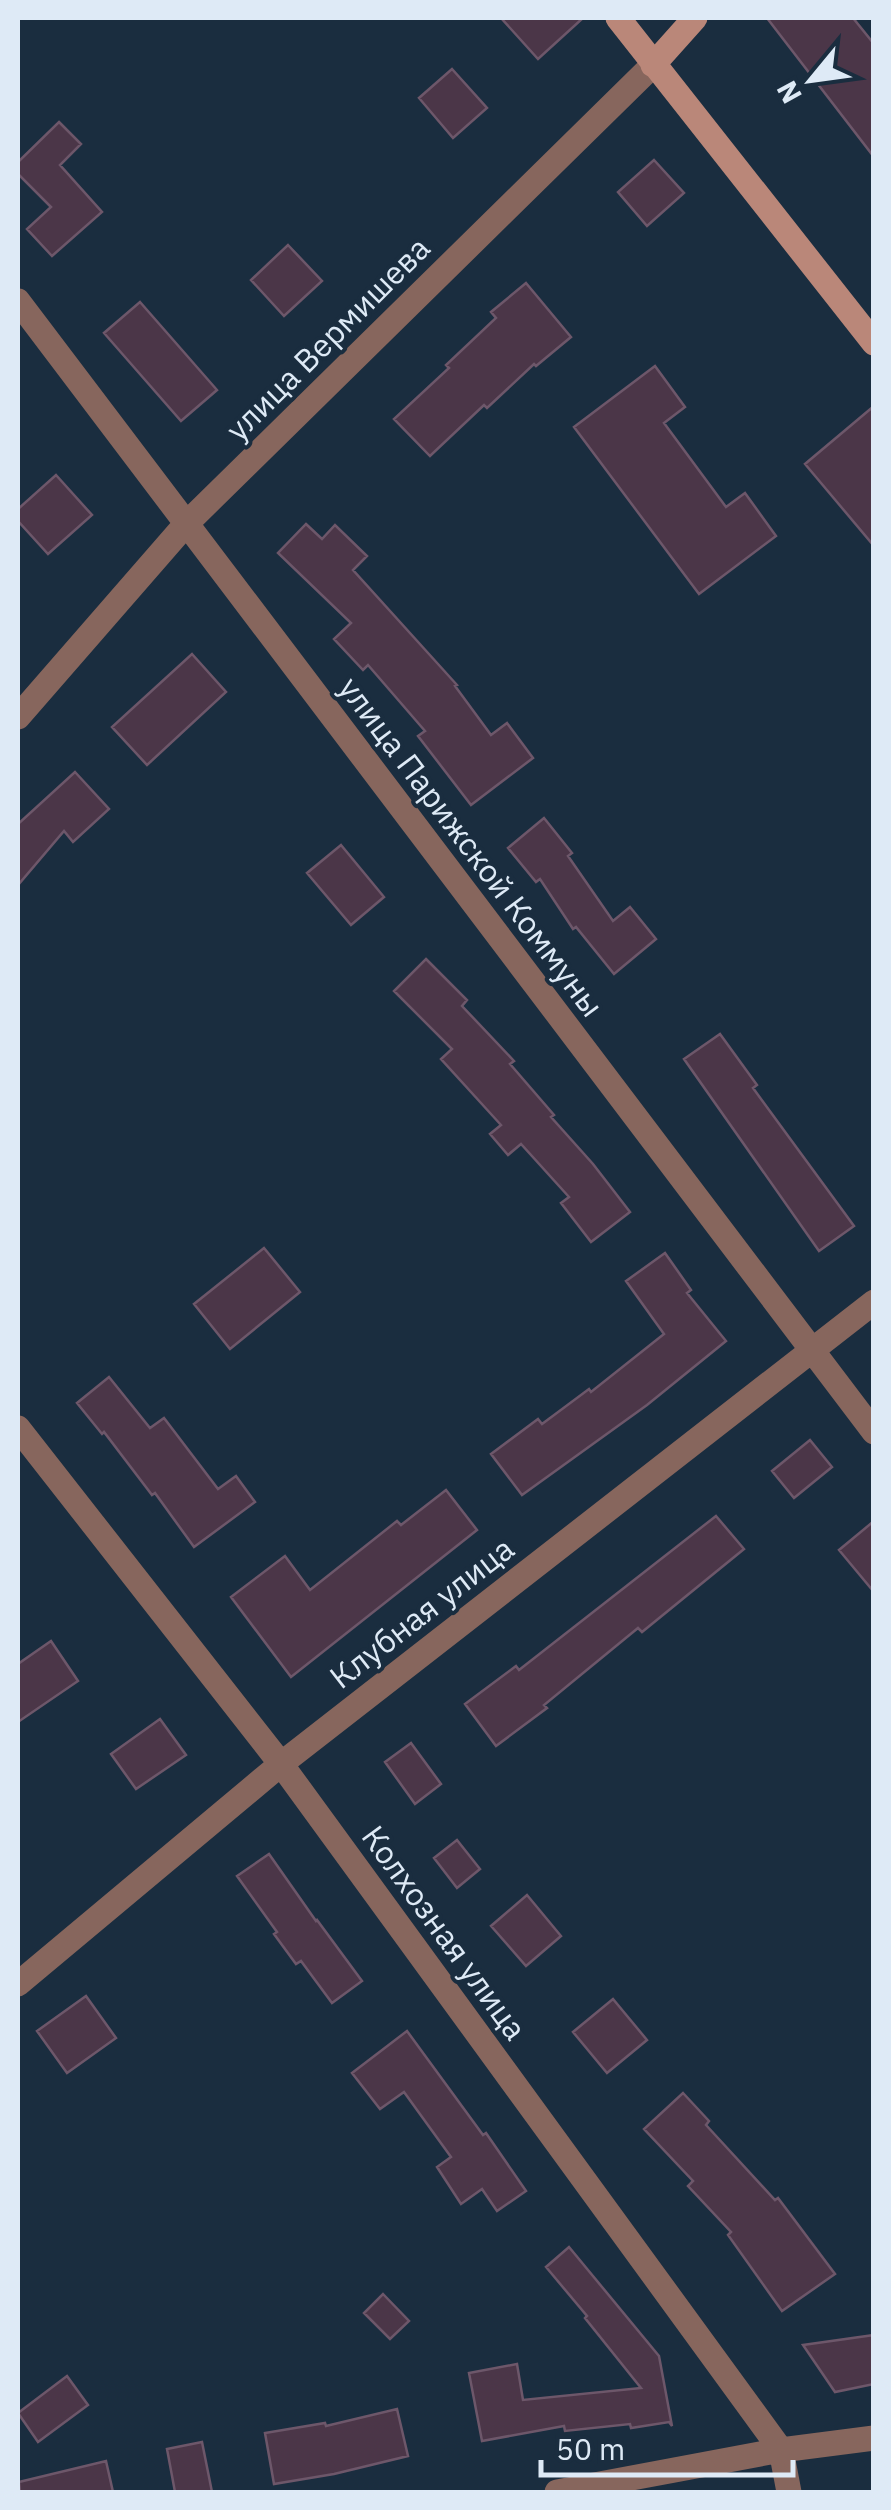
<svg xmlns="http://www.w3.org/2000/svg" width="891" height="2510" font-family="'IBM Plex Sans',sans-serif">
<style>
.building{fill:#4b3648;stroke:#6d576a;stroke-width:2.5}
.lines{fill:none;stroke-linecap:round;stroke-linejoin:round}
.street{stroke:#87665d;stroke-width:25}
.secondary{stroke:#ba8779;stroke-width:25}
.labels{text-anchor:middle;stroke-width:8;stroke-linejoin:round;paint-order:stroke}
.street-label{font-size:32px;fill:#deeaf6;stroke:#1a2d3f}
</style>
<rect width="100%" height="100%" fill="#1a2d3f"/>
<path class="building" d="M501,18h82l-45,41z
M767,18h86l21,26v113z
M452,69l35,39 -34,30 -34,-40z
M59,122l22,22 -21,21 42,47 -50,44 -25,-27 24,-22 -33,-33v-12z
M654,160l30,33 -37,33 -29,-34z
M288,245l34,36 -38,35 -33,-36z
M526,283l45,54 -35,29 -2,-2 -47,44 -3,-3 -54,51 -36,-37 55,-51 -3,-3 50,-47 -5,-6z
M140,302l77,88 -36,31 -77,-88z
M655,366l30,41 -21,16 62,84 19,-14 31,43 -77,58 -125,-167z
M874,406v140l-69,-82z
M56,475l36,40 -44,39 -30,-33v-12z
M306,524l16,15 13,-14 32,31 -14,14 104,115 -2,1 36,49 16,-12 26,35 -62,47 -53,-69 7,-5 -57,-66 -5,5 -29,-31 17,-16 -73,-70z
M192,654l34,38 -79,73 -35,-38z
M75,772l34,37 -36,33 -9,-11 -46,54v-61z
M544,818l28,35 -4,3 45,65 17,-14 26,32 -42,35 -38,-47 -3,2 -33,-50 -4,3 -28,-34z
M341,845l43,52 -33,28 -44,-52z
M426,959l41,41 -5,6 52,55 -4,3 44,51 -3,2 42,47 37,48 -39,30 -30,-39 8,-6 -48,-53 -13,11 -18,-21 11,-9 -60,-66 11,-10 -58,-58z
M720,1034l37,51 -4,3 101,138 -35,25 -135,-192z
M264,1248l36,44 -70,57 -36,-45z
M665,1253l26,37 -4,3 39,48 -79,64 -125,90 -31,-41 47,-35 4,5 47,-35 2,3 73,-58 -38,-53z
M109,1377l41,51 14,-10 54,71 18,-13 19,26 -61,45 -39,-54 -3,2 -48,-63 -2,2 -25,-31z
M810,1440l22,27 -38,31 -22,-27z
M446,1490l31,40 -186,147 -60,-80 54,-41 25,34 87,-69 4,4z
M716,1516l28,33 -102,83 -4,-4 -94,77 3,3 -51,38 -31,-42 51,-38 3,4z
M874,1521v71l-35,-42z
M51,1641l27,40 -60,41v-58z
M160,1719l26,36 -50,34 -25,-35z
M411,1743l30,41 -26,20 -30,-42z
M457,1840l23,29 -23,19 -23,-30z
M269,1854l47,67 1,-1 45,61 -30,22 -31,-42 -5,3 -22,-30 3,-2 -40,-56z
M527,1895l34,41 -35,30 -35,-40z
M86,1996l30,42 -49,35 -30,-42z
M613,1999l34,41 -40,33 -34,-41z
M407,2031l76,104 3,-2 40,58 -29,20 -15,-22 -21,15 -24,-37 14,-10 -47,-65 -24,17 -28,-36z
M683,2093l26,28 -3,4 69,75 3,-2 57,76 -53,37 -54,-76 3,-3 -43,-46 5,-5 -49,-52z
M569,2247l90,109 13,70 -3,-4 -38,6 -1,-4 -65,7 -1,-5 -82,15 -13,-68 48,-9 6,36 118,-12 -56,-70 2,-2 -41,-49z
M383,2294l26,27 -19,18 -26,-26z
M874,2335v49l-39,8 -32,-47z
M67,2376l21,29 -50,37 -20,-29z
M397,2409l11,47 -74,18 -60,10 -9,-51 60,-10 1,3z
M202,2442l10,50h-37l-8,-43z
M106,2461l7,31h-93l-1,-10z"/>
<g class="lines">
<path class="street" d="M18,301l856,1131
M18,717l168,-193 467,-459
M18,1428l263,336 500,686 8,42
M18,1984l263,-220 593,-462
M557,2492l224,-42 93,-12"/>
<path class="secondary" d="M618,18l256,325
M653,65l42,-47"/>
</g>
<g class="labels">
<g class="street-label">
<text transform="translate(328 339) rotate(-45)" y="11">улица Вермишева</text>
<text transform="translate(471 847) rotate(53)" y="11">улица Парижской Коммуны</text>
<text transform="translate(422 1613) rotate(-38)" y="11">Клубная улица</text>
<text transform="translate(444 1933) rotate(54)" y="11">Колхозная улица</text>
</g>
</g>
<rect width="891" height="2510" fill="none" stroke="#deeaf6" stroke-width="40"/>
<g transform="translate(811 80) rotate(241)" stroke="#1a2d3f" stroke-width="8" paint-order="stroke">
<path d="M0-8L18 38L0 25L-18 38Z" fill="#deeaf6"/>
<text y="-15" font-size="28" font-weight="bold" text-anchor="middle" fill="#deeaf6">N</text>
</g>
<path d="M541 2460v15h252v-15" fill="none" stroke="#deeaf6" stroke-width="5"/>
<text x="556" y="2460" font-size="30" fill="#deeaf6" stroke="#1a2d3f" stroke-width="8" paint-order="stroke">50 m</text>
</svg>
